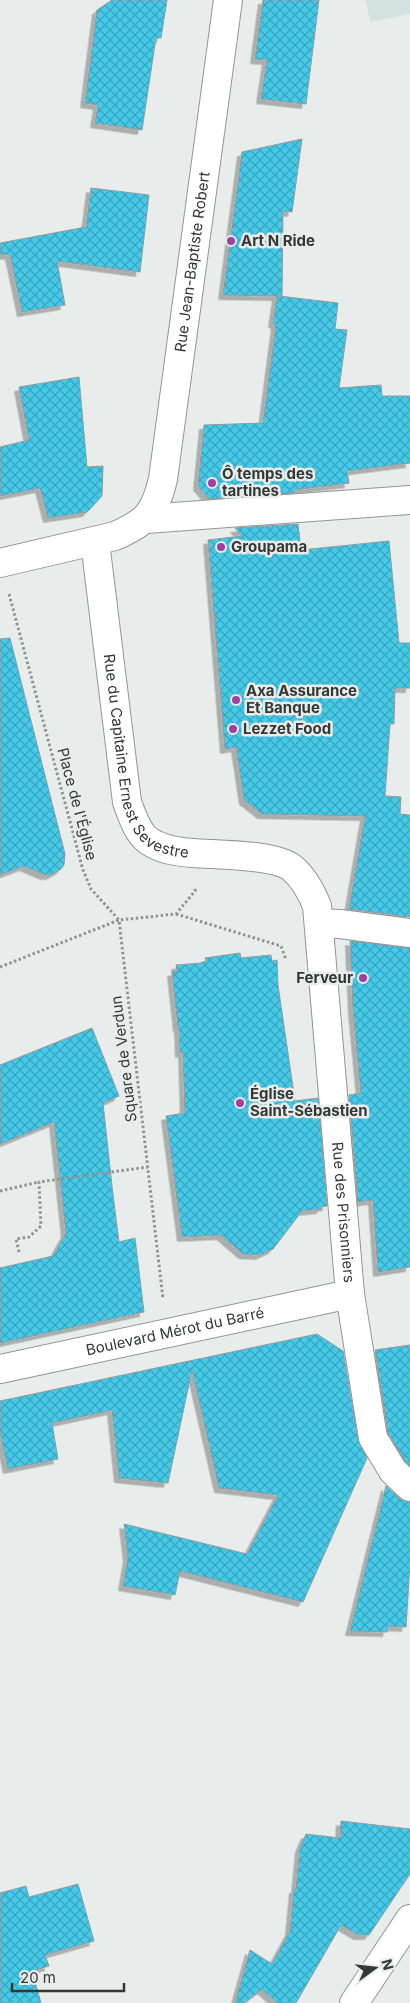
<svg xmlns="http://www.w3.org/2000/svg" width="410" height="2003" font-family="Inter,sans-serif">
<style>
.built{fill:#d2e0df}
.building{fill:url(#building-cross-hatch);stroke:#969a9b;filter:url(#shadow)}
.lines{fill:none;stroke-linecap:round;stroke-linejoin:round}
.minor-casing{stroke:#919595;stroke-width:30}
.tertiary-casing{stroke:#919595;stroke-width:30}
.path{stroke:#909392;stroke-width:3;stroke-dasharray:2.5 2.5;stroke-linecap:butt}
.minor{stroke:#fff;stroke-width:28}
.tertiary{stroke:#fff;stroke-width:28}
.poi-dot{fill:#a03ea4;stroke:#e8edec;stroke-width:2}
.labels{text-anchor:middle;stroke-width:5;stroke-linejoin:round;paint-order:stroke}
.poi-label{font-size:15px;font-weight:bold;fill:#353736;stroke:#e8edec;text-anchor:start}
.street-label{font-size:15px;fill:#353736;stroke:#e8edec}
</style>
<defs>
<pattern id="building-cross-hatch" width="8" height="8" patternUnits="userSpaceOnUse" patternTransform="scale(1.25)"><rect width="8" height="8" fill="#44cae9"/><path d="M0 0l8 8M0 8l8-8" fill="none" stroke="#3aa5be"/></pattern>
<filter id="shadow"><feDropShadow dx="-4.5" dy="4.5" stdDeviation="0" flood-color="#0004"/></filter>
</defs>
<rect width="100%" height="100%" fill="#e8edec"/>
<path class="built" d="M366,0h44v14l-40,8z"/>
<path class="building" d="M112,0h55l-6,38h-5l-14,92 -47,-7 3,-18 -13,-2 12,-93z
M263,0h56l-13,104 -45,-5 6,-39 -12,-1z
M302,139l-10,73 -9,-1 -1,85h-3l59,7 -3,26 12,1 -8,58 42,-3 1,11h28v67l-63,8 2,12 -55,7v3l-85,6 -11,-13 6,-61 59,-2 13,-99 -3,-1 4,-27 -54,-1 19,-143z
M91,188l58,7 -9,77 -83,-11 8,44 -43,7 -12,-57 -10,-1v-11l86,-16z
M79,377l8,90 16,-1 -1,30 -15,16 -39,6 -8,-30 -40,8v-49l29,-7 -10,-53z
M298,524l3,26 88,-9 10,102h11v45h-15l-1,36h-4l-5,72 16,1 -1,17 10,1v102l-61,-8 16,-93 -103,-2 -18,-14 -8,-53 -11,2 -17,-209 34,-4 -7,-8z
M10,638l55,216 -1,11 -3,4 -10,6h-6l-21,-9 -24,9v-236z
M350,941l60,7v319l-32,5 -5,-72 -15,2 -9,-107 12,-2 -8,-84z
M240,953l1,5 30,-3 1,6 5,-1 1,25 17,116 23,-3 9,108 -6,1v2l-19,2 -29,38 -13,6 -17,-1 -22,-19 -39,2 -16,-121 19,-3 -2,-61 -3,1 -1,-26h-1l-6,-55 5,-1 -1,-6 25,-2 5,-2 -1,-3z
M92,1028l27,68 -16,7 9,83 7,56 16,-4 9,74 -144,31v-75l53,-12 13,-23 -12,-111 -54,22v-79z
M317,1334l26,17 15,89 9,18 -64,144 -123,-31 -5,24 -52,-9 5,-29 -4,-33 123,30 31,-59 -59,-7 -27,-118 -24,113 -49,-5 -7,-68 -60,13 6,36 -50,10 -8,-36v-32z
M410,1345v121l-5,-5 -17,-28 -13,-83z
M386,1486l14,13 10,3v62l-4,63 -18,-1 -1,6 -37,-1z
M341,1821l69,8v45l-41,61h-11l-17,-10 -45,78h-19l-15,-14 -18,14h-9l15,-53 22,14 18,-33 4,-42h2l4,-41 6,-14 34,4z
M78,1884l16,57 -49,14 4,11 -17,5 9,32h-41v-110l26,-7 3,11z"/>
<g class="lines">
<g class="minor-casing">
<g id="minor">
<path d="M146,519l264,-19"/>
<path id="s1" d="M95,542l32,260c5,13 10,31 22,39 13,9 29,11 44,12 23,2 82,1 99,15 12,10 19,23 25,38l33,388 23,144 20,33 17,16"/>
<path d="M320,923l20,1 70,9"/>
<path id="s2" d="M0,1369l350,-75"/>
<path d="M354,2003l56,-84"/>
</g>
</g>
<g class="tertiary-casing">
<g id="tertiary">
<path id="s3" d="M0,563l115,-27c32,-14 40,-23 48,-57l65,-479"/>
</g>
</g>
<path class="path" d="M9,594l74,276 8,19 28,31 57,-6 19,-23 1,-4
M176,914l105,32 5,14
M0,967l119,-47 44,379
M0,1191l39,-9
M19,1252l-3,-13 13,-2 12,-11 -2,-44 109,-15"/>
<use href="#minor" class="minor"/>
<use href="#tertiary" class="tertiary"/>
</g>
<g class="poi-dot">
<circle cx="231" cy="241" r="5"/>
<circle cx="212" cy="483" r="5"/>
<circle cx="221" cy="547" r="5"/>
<circle cx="236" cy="700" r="5"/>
<circle cx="233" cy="729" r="5"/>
<circle cx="363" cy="978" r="5"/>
<circle cx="240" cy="1103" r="5"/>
</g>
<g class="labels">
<g class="poi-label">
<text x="241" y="246">Art N Ride</text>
<text x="222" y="479">Ô temps des<tspan x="222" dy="17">tartines</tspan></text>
<text x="231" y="552">Groupama</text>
<text x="246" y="696">Axa Assurance<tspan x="246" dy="17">Et Banque</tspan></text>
<text x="243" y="734">Lezzet Food</text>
<text x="353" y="983" text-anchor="end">Ferveur</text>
<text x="250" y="1099">Église<tspan x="250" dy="17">Saint-Sébastien</tspan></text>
</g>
<g class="street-label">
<text dy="5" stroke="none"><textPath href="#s3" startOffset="416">Rue Jean-Baptiste Robert</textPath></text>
<text dy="5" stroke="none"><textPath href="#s1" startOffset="231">Rue du Capitaine Ernest Sevestre</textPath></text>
<text transform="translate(77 804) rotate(75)" y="5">Place de l'Église</text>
<text transform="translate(124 1059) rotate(-97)" y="5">Square de Verdun</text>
<text dy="5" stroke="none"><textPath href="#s1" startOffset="808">Rue des Prisonniers</textPath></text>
<text dy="5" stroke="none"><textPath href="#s2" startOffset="179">Boulevard Mérot du Barré</textPath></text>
</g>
</g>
<g transform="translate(375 1968) rotate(75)" stroke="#e8edec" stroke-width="4" paint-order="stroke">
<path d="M0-4L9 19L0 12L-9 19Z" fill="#353736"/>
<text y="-8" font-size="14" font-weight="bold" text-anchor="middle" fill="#353736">N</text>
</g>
<path d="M12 1983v8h112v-8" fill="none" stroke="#353736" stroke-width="2.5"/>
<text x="20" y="1983" font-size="15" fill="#353736" stroke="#e8edec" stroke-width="4" paint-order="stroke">20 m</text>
</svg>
